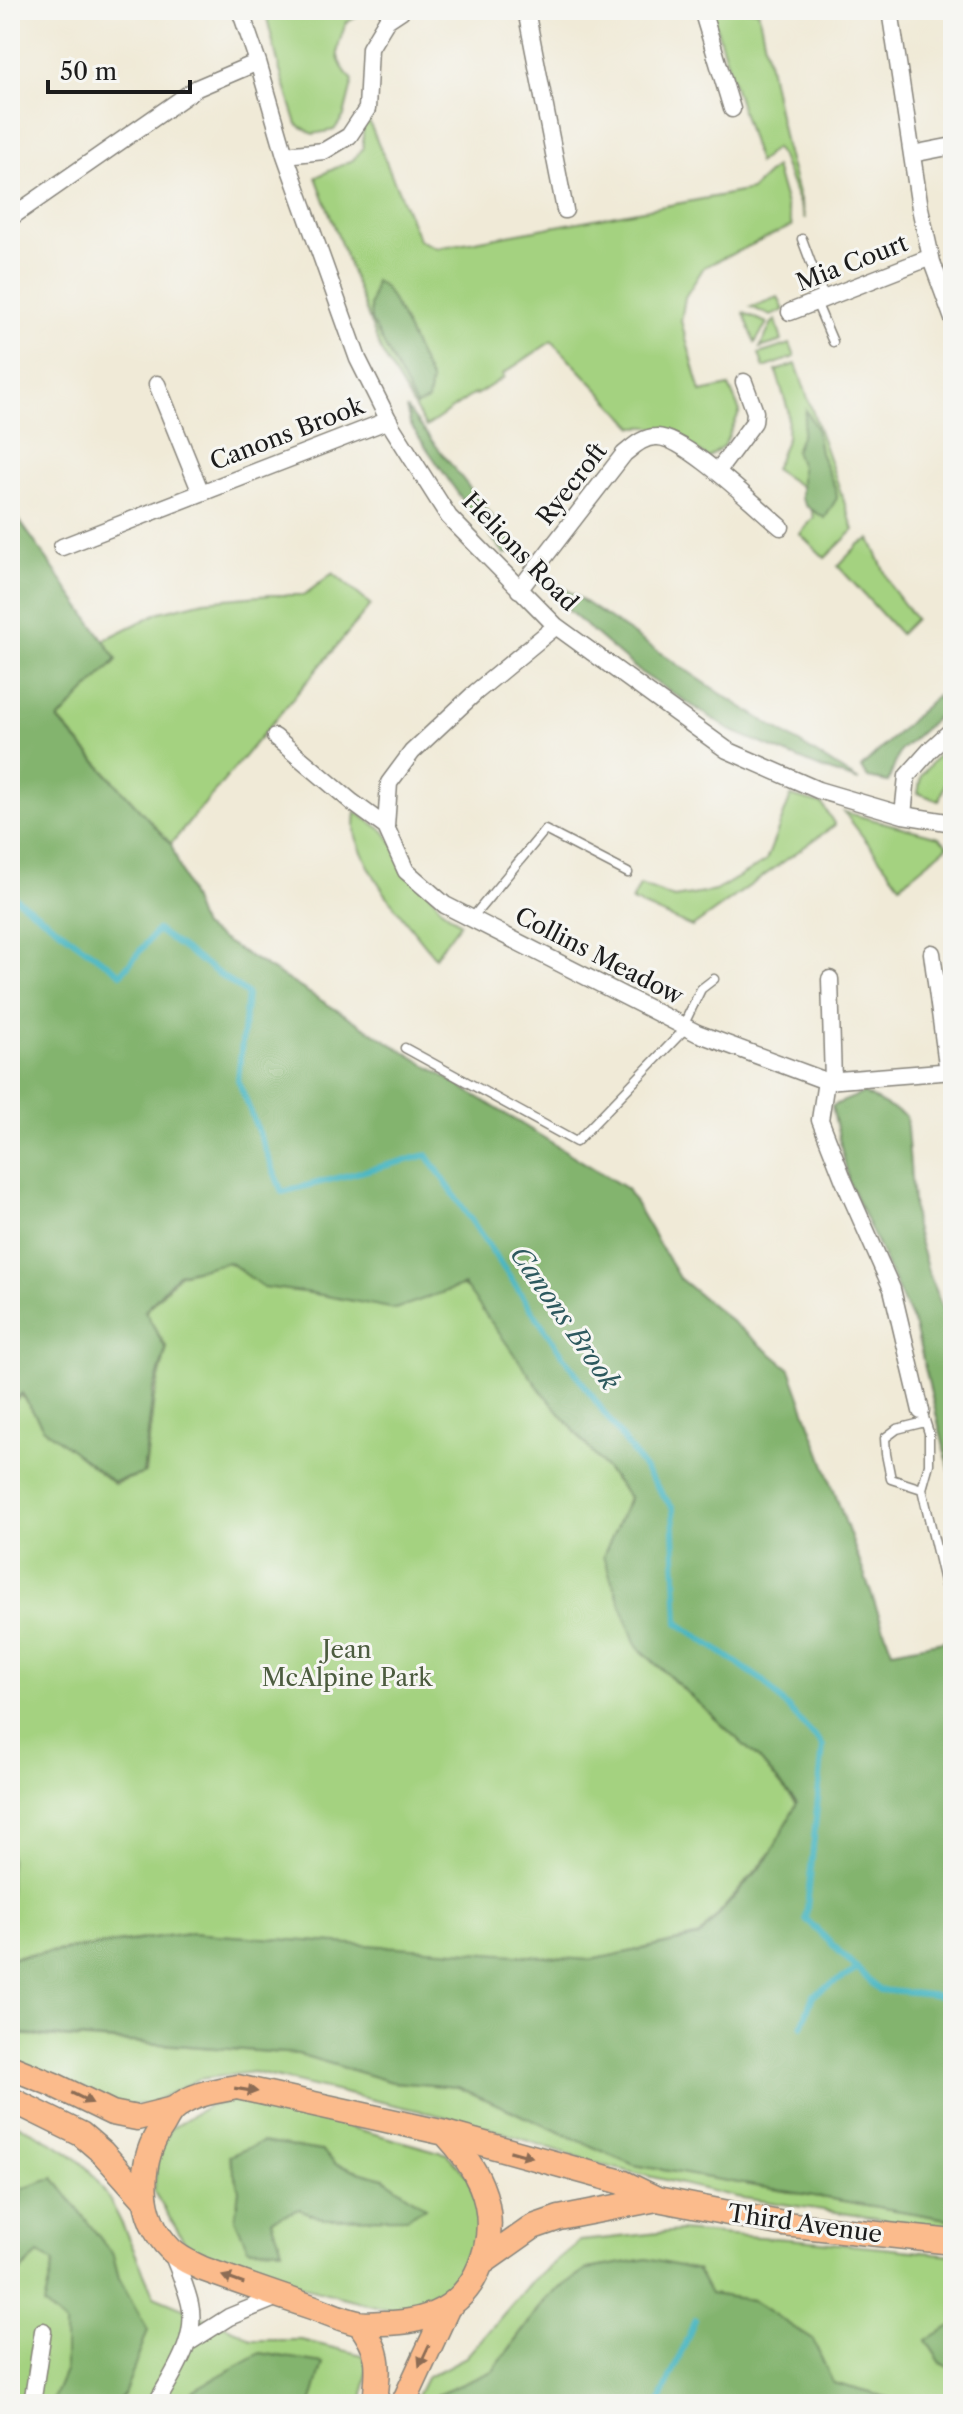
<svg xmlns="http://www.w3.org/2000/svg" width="963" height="2414" font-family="'Libre Caslon Text',serif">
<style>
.green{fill:#a4d280;stroke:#60774e;stroke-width:2}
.forest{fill:#83b46e;stroke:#506845;stroke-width:2}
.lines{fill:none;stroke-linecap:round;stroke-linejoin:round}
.stream{stroke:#46b5c1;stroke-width:6}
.service-casing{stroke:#86837a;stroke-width:11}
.minor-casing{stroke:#86837a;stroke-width:19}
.primary-casing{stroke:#86837a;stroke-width:27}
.service{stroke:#fff;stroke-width:8}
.minor{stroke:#fff;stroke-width:16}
.primary{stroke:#fbbb8c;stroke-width:24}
.oneway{fill:#8c6c54}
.labels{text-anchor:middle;stroke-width:6;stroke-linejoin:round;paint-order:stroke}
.street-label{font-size:24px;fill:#1c1c1c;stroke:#f6f6f2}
.park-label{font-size:24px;fill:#4c5c3f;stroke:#f6f6f2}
.water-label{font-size:26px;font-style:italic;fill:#2d595e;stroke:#f6f6f2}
</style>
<rect width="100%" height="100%" fill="#f6f6f2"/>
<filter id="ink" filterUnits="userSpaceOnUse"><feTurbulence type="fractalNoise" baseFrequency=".0125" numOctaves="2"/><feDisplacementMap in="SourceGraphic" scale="16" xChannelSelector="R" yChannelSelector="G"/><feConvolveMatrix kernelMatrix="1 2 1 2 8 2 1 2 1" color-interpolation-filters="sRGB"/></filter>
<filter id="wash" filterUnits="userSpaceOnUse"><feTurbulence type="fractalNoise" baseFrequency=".006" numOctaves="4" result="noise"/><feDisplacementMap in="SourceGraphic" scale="32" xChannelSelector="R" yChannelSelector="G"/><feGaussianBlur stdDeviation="1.8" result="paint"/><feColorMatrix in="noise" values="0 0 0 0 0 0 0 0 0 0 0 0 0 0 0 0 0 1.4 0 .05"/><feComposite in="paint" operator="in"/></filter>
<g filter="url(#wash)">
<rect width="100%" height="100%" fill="#f0ead7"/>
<path class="green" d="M265,10h104l-23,13c-9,26 -15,36 7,57l-9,36 -10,14 -21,4 -16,-10 -17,-53z
M711,10h47l27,135 20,74 -24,-62 -6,-9 -17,15z
M367,117l52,123 18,8 314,-58 24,-23 17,59 -88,41 -19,30 -4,24 20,71 28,-6 11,25 -16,35 -16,12c-26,-19 -41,-34 -74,-31l-82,-86 -49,33 1,3 -28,18 -1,-2 -49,34 -45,-76 -65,-174 37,-17 10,-12v-19z
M778,297l6,13 -13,6 -20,-9z
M744,313l23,10 -12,20z
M776,320l6,21 -22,7 12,-25z
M790,344l5,13 -31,11 -5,-14z
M796,364l58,166 -29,28 -25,-24 14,-17 -11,-29 -29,-19 13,-31 1,-28 -12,-39z
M870,539l22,49 23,31 -15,15 -62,-68 21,-22z
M333,573l38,32 -200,239 -113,-125 59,-59 -13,-20 56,-28 44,-11 66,-6h34z
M953,736v25l-14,40 -21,-8 3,-17z
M791,796l31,8 13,21 -143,102 -60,-26 8,-16 34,13 41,-7 51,-30z
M356,812l28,19 57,77 19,15 -25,34c-30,-37 -64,-75 -79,-120 -2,-8 -1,-17 0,-25z
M844,812l95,25 9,9 -48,39z
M227,1262l38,23 129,23 68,-22 60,39 22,19 -5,44 90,109 -25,59 34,92 120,110 39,46 -25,48 -73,84 -110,25 -401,-28 -178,24v-552l11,-10 25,34 68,55 31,-11 9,-74 13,-51 -22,-36 35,-38z
M10,2034l288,20 94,28 66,5 176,78 319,55v7l-58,-6 -159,-24 -130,-31 -130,-42 -223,-52 -54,7 -48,24 -26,3 -115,-48z
M245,2098l202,56 22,24 11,41 -5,31 -12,23 -19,23 -54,14 -187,-50 -18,-17 -31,-51 3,-32 13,-31 38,-23z
M10,2120c24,13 54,26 74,45 30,30 52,92 70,131l87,36 10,8h50l62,15 4,14 -4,35h-353z
M679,2231l121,9 153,15v70l-27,15 15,23 12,6v35h-56l-8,-6 -56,-15 -21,-43 -60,-40 -43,-6 -62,-35 -59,10 -41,28 -54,74 -56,24 -5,9h-19l13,-26 40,-21 67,-77 47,-39z"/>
<path class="forest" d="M375,281l10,7 15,26 31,67 -3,20 -12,5 -45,-86 -1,-15z
M406,408l114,143 -15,3 -35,-43 -60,-87z
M806,410l10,18 4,25 16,37 1,8 -12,20 -19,-12 -5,-8v-31l-6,-16 7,-17z
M10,507l107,152 -59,61 113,124 31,83 425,262 52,89 111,91 102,282 61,-12v581l-319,-55 -176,-78 -66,-5 -94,-28 -288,-21v-75l179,-25 402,27 108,-23 69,-78 29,-56 -38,-44 -123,-114 -33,-89 27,-58 -91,-110 -75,-103 -69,24 -84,-16 -48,-6 -34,-25 -51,12 -33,37 21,38 -13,43 -10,82 -30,8 -70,-54 -21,-35 -12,11v-179l2,-8 -2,-1z
M552,580l168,113 139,88 -36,-12 -91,-38 -92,-59 -71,-61z
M936,696l9,14 -45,41 -12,31 -20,-4 -7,-10z
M863,1093l43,23 9,111 15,51 23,56v150l-38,-157 -66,-145 -17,-76z
M262,2142l60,9 15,14 47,13 41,29 -18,11 -83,1 -25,-10 -27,11 10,29 -34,-1 -13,-29 4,-29 -10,-34z
M54,2178l59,77 6,23 29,52 -24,65 -13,9h-60l14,-33v-47l-21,-19 10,-43 -16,-8 -28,28v-38l6,-10 6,-45z
M647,2259l50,11 13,24 42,6 61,40 20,43 56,15 8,6h-465l5,-9 56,-24 55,-74 40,-28z
M953,2325v44l-12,-6 -15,-23z
M260,2353l63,10 -12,41h-124l5,-13z"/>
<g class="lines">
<path class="stream" d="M10,894l111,80 36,-44 90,64 -9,86 44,112 145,-37 128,189 118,165 5,114 84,57 61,66 -17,173 73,71 74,7
M802,2026l11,-31 45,-26
M659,2404l36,-84"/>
</g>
</g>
<g filter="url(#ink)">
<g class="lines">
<g class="service-casing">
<path id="service" d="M802,239l22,59
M816,302l17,40
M472,918l73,-88 83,43
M683,1026l18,-37 13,-10
M405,1048l171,94 110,-114
M922,1411l7,22v31l-7,25 26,109
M922,1489l-31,-10 -5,-25 -1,-16 12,-9 28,-7"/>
</g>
<g class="minor-casing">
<path id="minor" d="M240,10l18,52 27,93 73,204 34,68 57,90 107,109 171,124 91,40 85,25 50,8
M526,10l39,200
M702,10l30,99
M890,10l30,198 12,54 21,57
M912,154l41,-8
M285,155l39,-4 25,-15 18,-27 3,-61 17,-28 15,-10
M10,218l187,-130 61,-26
M790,312l141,-55
M157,384l44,109
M717,472l37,-50 1,-10 -11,-30
M62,547l327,-127
M519,590l105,-136c10,-8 19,-17 32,-17 27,-2 102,71 125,90
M556,626l-80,66 -64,60 -23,31 -3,44 20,44 39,34 252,128 129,48 127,-10
M275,737l77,65 34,25
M903,815l4,-39 24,-27 22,-20
M932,953l16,119
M830,979l3,102
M826,1081l-6,39 24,61 48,108 29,122
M188,2343l41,-26 51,-21
M32,2404l11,-73
M156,2404c16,-30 42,-64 34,-100 -4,-18 -13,-37 -19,-54"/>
</g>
<g class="primary-casing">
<path id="primary" d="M10,2067l42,17 60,29 25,5 36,-9
M10,2099l71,35 21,18 42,47
M445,2133c30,32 52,69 41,115 -14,54 -50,75 -103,75 -8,0 -17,2 -25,0 -15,-3 -31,-10 -46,-16 -36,-12 -73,-25 -109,-38 -12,-6 -23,-10 -32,-19 -34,-34 -34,-88 -8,-125 3,-5 6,-12 11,-16 17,-15 41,-18 63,-22l208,46 177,49 35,17 127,25 169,18
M482,2263l51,-36 26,-9 98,-19
M360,2324c23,32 18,43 15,80
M403,2404l44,-95"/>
</g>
<use href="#service" class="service"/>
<use href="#minor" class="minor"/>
<use href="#primary" class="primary"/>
</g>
<defs><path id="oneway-solid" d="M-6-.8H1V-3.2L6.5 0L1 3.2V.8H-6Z" transform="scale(2)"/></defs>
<g class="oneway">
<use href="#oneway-solid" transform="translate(246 2090) rotate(9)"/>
<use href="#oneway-solid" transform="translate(82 2098) rotate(26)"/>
<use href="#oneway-solid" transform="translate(521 2154) rotate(15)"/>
<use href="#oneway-solid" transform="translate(233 2280) rotate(-160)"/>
<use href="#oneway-solid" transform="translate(424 2356) rotate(115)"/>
</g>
</g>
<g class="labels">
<g class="street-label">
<text transform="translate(852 263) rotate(-21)" y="8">Mia Court</text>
<text transform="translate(287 434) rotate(-21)" y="8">Canons Brook</text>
<text transform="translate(572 484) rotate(-52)" y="8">Ryecroft</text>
<text transform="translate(520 552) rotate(46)" y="8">Helions Road</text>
<text transform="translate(599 956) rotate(27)" y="8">Collins Meadow</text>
<text transform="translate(805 2224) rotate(8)" y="8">Third Avenue</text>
</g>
<g class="park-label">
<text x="347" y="1658">Jean<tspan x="347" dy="28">McAlpine Park</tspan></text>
</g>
<g class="water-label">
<text transform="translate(565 1318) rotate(55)" y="9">Canons Brook</text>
</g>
</g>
<rect width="963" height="2414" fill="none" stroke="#f6f6f2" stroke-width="40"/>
<path d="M48 80v12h142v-12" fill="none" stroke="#1c1c1c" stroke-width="4"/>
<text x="60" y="80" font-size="24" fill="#1c1c1c" stroke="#f6f6f2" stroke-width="6" paint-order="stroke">50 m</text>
</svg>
